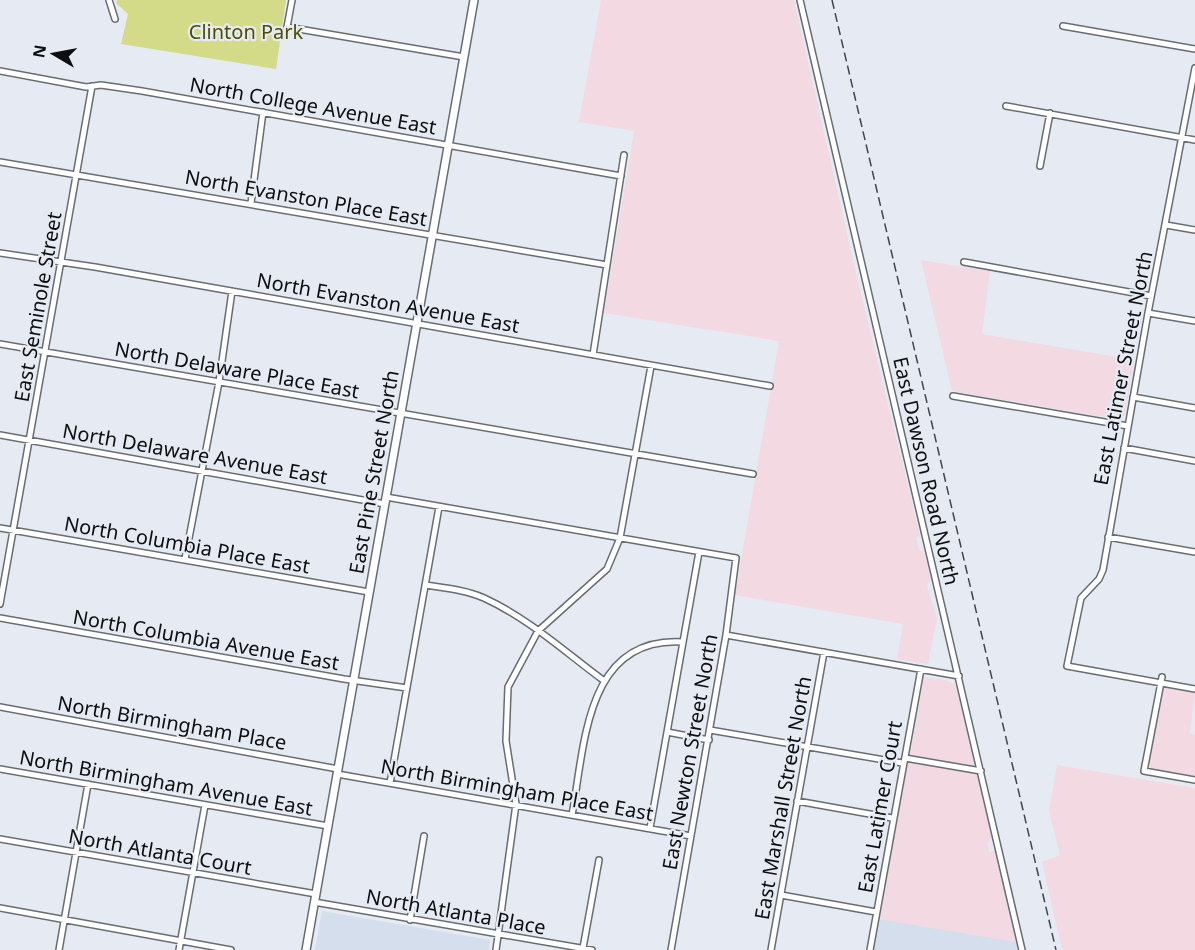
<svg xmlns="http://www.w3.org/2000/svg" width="1195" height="950" font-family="'Noto Sans',sans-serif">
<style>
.industrial{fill:#f2d9e2}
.built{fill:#d4deec}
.green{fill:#d3db88}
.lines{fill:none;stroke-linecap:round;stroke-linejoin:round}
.street-casing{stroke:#686d73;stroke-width:8}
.secondary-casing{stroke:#686d73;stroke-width:10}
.street{stroke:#fff;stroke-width:5}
.secondary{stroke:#fff;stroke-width:7}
.rail{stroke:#424448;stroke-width:1.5;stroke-dasharray:9 4.5;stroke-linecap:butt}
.labels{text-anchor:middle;stroke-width:4.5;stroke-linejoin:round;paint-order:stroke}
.park-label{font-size:20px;fill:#4c4f03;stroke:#e6ebf3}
.street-label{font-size:20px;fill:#0c0e10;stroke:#e6ebf3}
</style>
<rect width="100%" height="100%" fill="#e6ebf3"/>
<path class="industrial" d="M601,0h193l58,256 68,280 -4,1 3,13 5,1 7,27 -4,8 10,32 -9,46 -31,-5 6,-35 -168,-29 44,-254 -175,-28 30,-182 -55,-9z
M921,260l69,11 -8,63 152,26 -9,55 -5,5 -168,-29z
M924,677l22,3 10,5 36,152 -4,6 1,9 6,-1 21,91 -138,-23 27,-154 6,-13z
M1164,687l31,5 -5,41 5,2v43l-44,-9 -3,-9z
M1057,765l138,23v162h-133l-20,-88 18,-7 -11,-44z"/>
<path class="built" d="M322,911l168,29 -1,10h-174z
M878,919l138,23 2,8h-145z"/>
<path class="green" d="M117,0h169l-10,69 -155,-25 7,-30 -12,-11z"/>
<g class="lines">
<g class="street-casing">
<path id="street" d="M109,0l6,19
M292,0l-5,27 177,30
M800,0l222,950
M1063,26l132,23
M1195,68l-47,245 -45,257 -4,9 -18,19 -14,68 128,23
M0,71l86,16 15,-2 41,6 479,85
M1006,106l189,34
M0,162l607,103
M1040,166l10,-53
M251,203l12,-91
M1166,225l29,5
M0,253l95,14 675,119
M964,262l187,34
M1148,313l47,8
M0,344l753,130
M593,355l31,-200
M953,396l175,30
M1133,397l62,11
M0,435l385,69
M1124,448l71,13
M386,497l350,61 -10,77 -55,315
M0,528l369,64
M1108,537l87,15
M185,559l34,-177 13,-91
M425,585c20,3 41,5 59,13 44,20 81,54 119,82
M0,604l92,-518
M0,618l344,61 63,9
M726,635l233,41
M1162,677l-18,94 51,9
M0,707l338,62
M710,730l192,33
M667,732l42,8
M905,758l76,13
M0,769l328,57
M337,774l354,62
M390,783l49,-276
M797,801l95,17
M572,815c13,-70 13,-179 111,-173
M650,828l49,-276
M0,839l316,55
M781,895l95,17
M314,902l278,48
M0,908l231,42
M410,920l14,-84
M583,948l16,-88
M59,950l29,-166
M179,950l26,-145
M496,950l20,-146 -10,-63 2,-54 30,-56 69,-62 13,-31 31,-172
M771,950l53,-298
M870,950l51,-281"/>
</g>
<g class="secondary-casing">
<path id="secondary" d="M306,950l168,-950"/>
</g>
<use href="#street" class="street"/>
<use href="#secondary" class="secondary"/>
<path class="rail" d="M832,0l224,950"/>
</g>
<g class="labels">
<g class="park-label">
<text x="246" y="39">Clinton Park</text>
</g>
<g class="street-label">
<text transform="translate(313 106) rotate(10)" y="7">North College Avenue East</text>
<text transform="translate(306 198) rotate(10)" y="7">North Evanston Place East</text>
<text transform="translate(388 303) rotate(10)" y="7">North Evanston Avenue East</text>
<text transform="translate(38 307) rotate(-80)" y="7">East Seminole Street</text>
<text transform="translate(1123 368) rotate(-79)" y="7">East Latimer Street North</text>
<text transform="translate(237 370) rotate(10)" y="7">North Delaware Place East</text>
<text transform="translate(195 454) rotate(10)" y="7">North Delaware Avenue East</text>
<text transform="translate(926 471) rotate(77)" y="7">East Dawson Road North</text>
<text transform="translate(374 472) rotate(-80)" y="7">East Pine Street North</text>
<text transform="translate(187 545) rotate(10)" y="7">North Columbia Place East</text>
<text transform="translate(206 640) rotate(10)" y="7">North Columbia Avenue East</text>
<text transform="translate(172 723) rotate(10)" y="7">North Birmingham Place</text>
<text transform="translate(690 752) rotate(-80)" y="7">East Newton Street North</text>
<text transform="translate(166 783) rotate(10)" y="7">North Birmingham Avenue East</text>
<text transform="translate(517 790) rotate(10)" y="7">North Birmingham Place East</text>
<text transform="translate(783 798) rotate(-80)" y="7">East Marshall Street North</text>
<text transform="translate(880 807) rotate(-80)" y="7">East Latimer Court</text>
<text transform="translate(160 852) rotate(10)" y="7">North Atlanta Court</text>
<text transform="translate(456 912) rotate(10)" y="7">North Atlanta Place</text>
</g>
</g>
<g transform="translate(54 54) rotate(280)" stroke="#e6ebf3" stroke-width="4.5" paint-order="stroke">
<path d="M0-4.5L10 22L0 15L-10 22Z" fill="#0c0e10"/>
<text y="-9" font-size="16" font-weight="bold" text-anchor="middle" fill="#0c0e10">N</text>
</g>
</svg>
